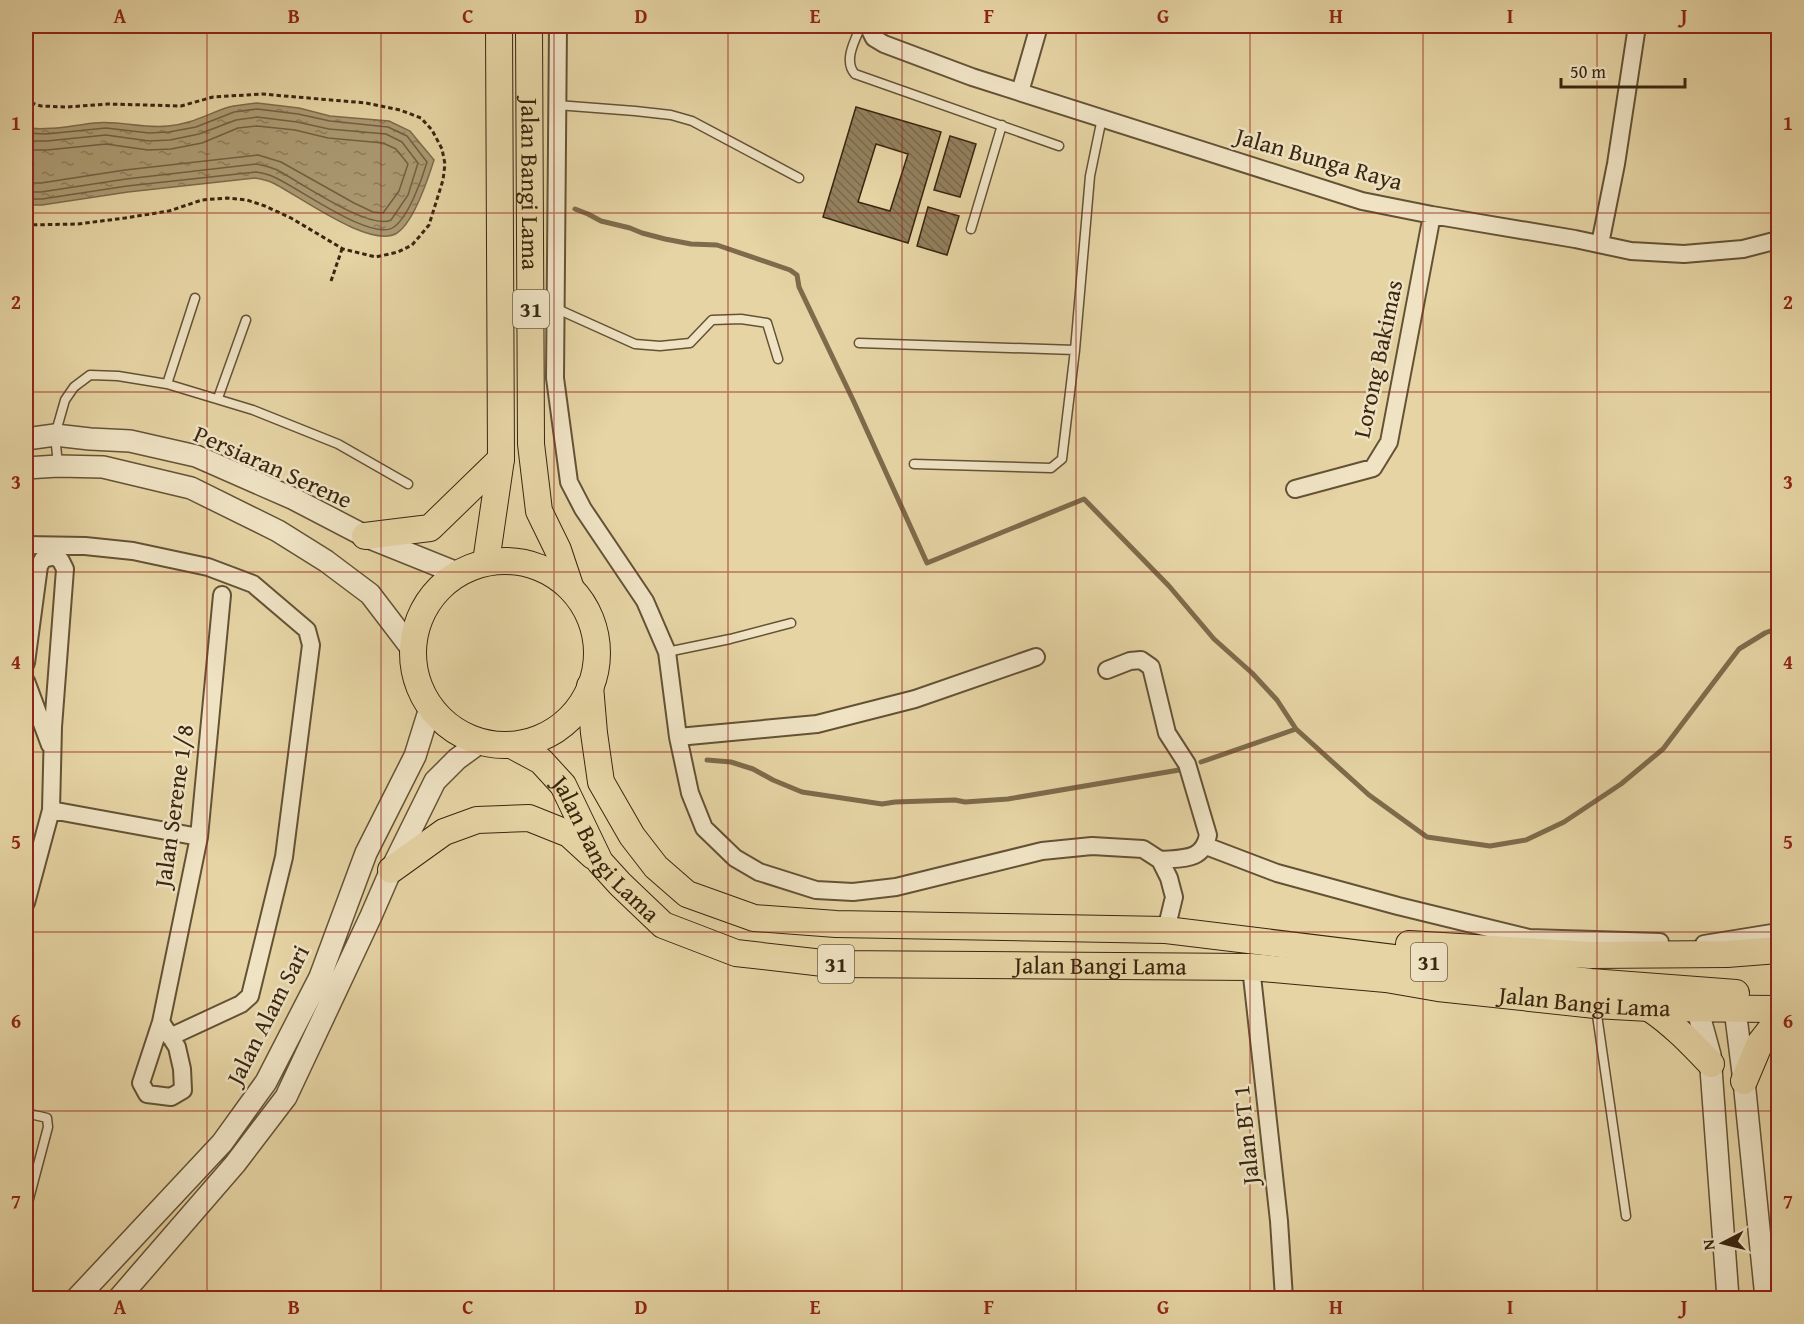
<svg xmlns="http://www.w3.org/2000/svg" width="1804" height="1324" font-family="'Gentium Book Plus',serif">
<style>
.water{fill:url(#water-ripples);stroke:#7d6b4b;stroke-width:1.5}
.lines{fill:none;stroke-linecap:round;stroke-linejoin:round}
.shore{stroke:#726041;stroke-width:1.5}
.stream{stroke:#7d6b4b;stroke-width:5}
.building{fill:url(#building-back-hatch);stroke:#392610;stroke-width:1.5;fill-rule:evenodd}
.service-casing{stroke:#645235;stroke-width:11}
.minor-casing{stroke:#645235;stroke-width:20}
.tertiary-casing{stroke:#645235;stroke-width:24}
.primary-casing{stroke:#392610;stroke-width:28}
.path{stroke:#392610;stroke-width:3;stroke-dasharray:4.5 3;stroke-linecap:butt}
.service{stroke:#efe3c4;stroke-width:8}
.minor{stroke:#efe3c4;stroke-width:16}
.tertiary{stroke:#efe3c4;stroke-width:21}
.primary{stroke:#e6d4a4;stroke-width:26}
.grid{fill:none;stroke:#8f2418;stroke-width:1.5;stroke-opacity:0.55}
.labels{text-anchor:middle;stroke-width:5;stroke-linejoin:round;paint-order:stroke}
.shield{fill:#efe3c4;stroke:#705f46;stroke-width:1.5}
.shield-label{font-size:22px;font-weight:bold;fill:#392610}
.street-label{font-size:24px;fill:#392610;stroke:#efe3c4}
.neatline{fill:none;stroke:#8f2418;stroke-width:2}
.grid-label{font-size:20px;text-anchor:middle;font-weight:bold;fill:#8f2418}
</style>
<defs>
<pattern id="water-ripples" width="26" height="14" patternUnits="userSpaceOnUse" patternTransform="scale(1.5)"><rect width="26" height="14" fill="#ab9972"/><path d="M2 4q2-2 4 0t4 0M15 11q2-2 4 0t4 0" fill="none" stroke="#8c7d5c"/></pattern>
<pattern id="building-back-hatch" width="6" height="6" patternUnits="userSpaceOnUse" patternTransform="scale(1.5)"><rect width="6" height="6" fill="#93805d"/><path d="M-1 5l2 2M0 0l6 6M5-1l2 2" fill="none" stroke="#79694b"/></pattern>
</defs>
<rect width="100%" height="100%" fill="#e6d4a4"/>
<filter id="stains"><feTurbulence type="fractalNoise" baseFrequency=".00333" numOctaves="4"/><feColorMatrix values="0 0 0 0 .2 0 0 0 0 .09 0 0 0 0 .02 0 0 0 .5 -.17"/></filter>
<radialGradient id="worn" r=".72"><stop offset=".6" stop-color="#630" stop-opacity="0"/><stop offset="1" stop-color="#630" stop-opacity=".3"/></radialGradient>
<path class="water" d="M257,103l42,5 31,8 59,5 21,10 24,29c-6,19 -20,62 -37,73 -26,17 -99,-38 -124,-50 -6,-3 -12,-4 -18,-5l-127,14 -86,13h-16v-78c14,5 51,-2 68,-4 25,-3 49,6 74,3 24,-2 39,-12 61,-19 9,-2 19,-3 28,-4z"/>
<g class="lines">
<path class="shore" d="M26,133l20,1 60,-6 43,5 20,-1 27,-5 38,-15 23,-3 41,5 32,7 58,6 19,9 20,26c-5,17 -18,54 -33,65 -22,16 -98,-41 -120,-50 -6,-3 -12,-4 -18,-5l-129,14 -85,13h-16
M26,141h21l59,-6 43,6 21,-1 29,-6 37,-14 21,-3 40,5 32,7 57,5 16,8 16,21 -10,32 -17,25c-21,11 -91,-38 -112,-49 -7,-4 -15,-5 -22,-7l-131,15 -85,13h-15
M26,150h21l59,-6 42,6 23,-1 31,-6 36,-15 19,-2 38,4 33,8 55,5 13,6 12,15 -9,27 -16,22 -10,-1 -19,-9 -73,-41 -23,-7 -133,15 -84,13h-15"/>
<path class="stream" d="M575,209l13,5 13,7 29,7 12,5 23,6 26,5 26,1 73,25 7,5 2,12 55,115 73,161 157,-64 85,87 45,53 38,34 25,27 19,29 73,66 58,42 63,9 36,-6 38,-18 57,-38 42,-35 76,-100 26,-16 13,-5
M707,760l24,2 22,7 20,11 29,12 80,12 13,-2 60,-2 10,2 43,-3 177,-30
M1201,762l95,-33"/>
</g>
<path class="building" d="M856,107l85,25 -33,111 -85,-26zM876,144l32,10 -18,57 -32,-9z
M950,136l26,8 -16,53 -26,-7z
M928,207l31,9 -12,39 -30,-9z"/>
<g class="lines">
<g class="service-casing">
<path id="service" d="M861,26c-6,14 -18,35 -6,48l204,72
M557,105l78,6 36,4 21,6 107,57
M971,229l31,-104
M555,308l80,36 25,2 30,-3 22,-23 29,-1 26,4 11,36
M859,343l216,7
M167,384l28,-86
M218,398l28,-78
M914,464l137,4 11,-9 13,-109 15,-174 12,-58
M58,465l-3,-30 10,-35 9,-13 16,-12 28,1 49,8 86,26 85,34 70,40
M667,652l63,-13 61,-16
M1596,1008l30,208
M26,1113l21,5 1,9 -22,83"/>
</g>
<g class="minor-casing">
<path id="minor" d="M558,26l-3,352 14,104 14,27 62,92 22,51 11,85 12,56 14,35 31,30 24,14 57,18 37,2 43,-5 146,-36 50,-5 51,3 17,11 9,18 5,19 -8,33
M868,26l6,12 10,6 88,33 390,124 70,14 143,24 56,12 53,3 59,-5 35,-9
M1020,92l19,-66
M1600,244l16,-80 21,-138
M1295,489l78,-21 16,-26 43,-227
M26,545l59,1 48,5 75,16 45,17 54,46 4,15 -27,212 -34,139 -9,8 -71,33
M26,663l13,-97 4,-7 12,-3 6,5 4,8 -12,158 -2,83 -25,93
M1107,670l23,-9 11,-1 10,7 16,66 20,31 21,71c-5,26 -25,23 -48,25
M26,681l24,64
M678,737l139,-13 98,-25 121,-42
M51,810l148,27
M1206,846l71,27 121,33 131,32 131,4
M1704,944l74,-12
M1251,967l28,254 5,77
M161,1022l-20,61 6,11 24,3 12,-7 -1,-21 -5,-22 -16,-25 38,-185 23,-242"/>
</g>
<g class="tertiary-casing">
<path id="tertiary" d="M26,439l29,-4 35,4 40,2 66,15 98,43 71,37 92,37
M26,468l32,-2 45,1 88,21 87,43 48,30 44,33 42,55
M1693,993l17,62 18,243
M1733,993l11,88 22,217
M77,1298l145,-155 44,-61 54,-105 46,-124 49,-97 15,-48
M119,1298l116,-134 51,-67 85,-181 20,-46 44,-89 22,-22 22,-16"/>
</g>
<g class="primary-casing">
<g id="primary">
<path id="s1" d="M529,26l2,418 8,67 19,39 12,36"/>
<path d="M365,536l65,-8 71,-69"/>
<circle cx="505" cy="653" r="92"/>
<path d="M486,562l15,-103 -2,-433"/>
<path d="M590,686l4,47 7,49 31,54 24,31 31,27 67,24 82,6 330,6 425,52 145,11"/>
<path id="s2" d="M515,747l26,14 22,24 37,77 20,22 43,41 73,28 96,11 419,3 135,12 52,9 157,17 54,3 129,1"/>
<path d="M391,870l53,-38 33,-12 52,-2 40,16 24,22"/>
<path d="M1409,944l181,11 137,-1 51,-4"/>
<path d="M1649,1008c24,16 42,35 62,56"/>
<path d="M1744,1081l16,-38 18,-23"/>
</g>
</g>
<path class="path" d="M26,97l6,6 9,3 26,1 41,-3 73,2 32,-9 49,-3 104,9 34,7 21,8 11,12 10,19 3,15 -2,16 -14,45 -10,12 -7,8 -14,7 -22,5 -33,-8 -52,-31 -26,-12 -18,-6 -20,-2 -25,2 -33,11 -44,7 -47,6 -52,1
M331,281l11,-32"/>
<use href="#service" class="service"/>
<use href="#minor" class="minor"/>
<use href="#tertiary" class="tertiary"/>
<use href="#primary" class="primary"/>
</g>
<path class="grid" d="M207,26v1272M381,26v1272M554,26v1272M728,26v1272M902,26v1272M1076,26v1272M1250,26v1272M1423,26v1272M1597,26v1272M26,213h1752M26,392h1752M26,572h1752M26,752h1752M26,932h1752M26,1111h1752"/>
<g class="labels">
<g class="shield">
<rect x="513" y="290" width="36" height="38" rx="4.5"/>
<rect x="1411" y="943" width="36" height="38" rx="4.5"/>
<rect x="818" y="945" width="36" height="38" rx="4.5"/>
</g>
<g class="shield-label">
<text x="531" y="317">31</text>
<text x="1429" y="970">31</text>
<text x="836" y="972">31</text>
</g>
<g class="street-label">
<text transform="translate(1319 159) rotate(16)" y="8">Jalan Bunga Raya</text>
<text dy="8" stroke="none"><textPath href="#s1" startOffset="158">Jalan Bangi Lama</textPath></text>
<text transform="translate(1378 359) rotate(-78)" y="8">Lorong Bakimas</text>
<text transform="translate(273 467) rotate(24)" y="8">Persiaran Serene</text>
<text transform="translate(174 806) rotate(-82)" y="8">Jalan Serene 1/8</text>
<text dy="8" stroke="none"><textPath href="#s2" startOffset="140">Jalan Bangi Lama</textPath></text>
<text dy="8" stroke="none"><textPath href="#s2" startOffset="680">Jalan Bangi Lama</textPath></text>
<text dy="8" stroke="none"><textPath href="#s2" startOffset="1166">Jalan Bangi Lama</textPath></text>
<text transform="translate(268 1015) rotate(-63)" y="8">Jalan Alam Sari</text>
<text transform="translate(1246 1135) rotate(-96)" y="8">Jalan BT 1</text>
</g>
</g>
<rect width="1804" height="1324" fill="none" stroke="#e6d4a4" stroke-width="66"/>
<g transform="translate(1723 1243) rotate(263)" stroke="#efe3c4" stroke-width="4.5" paint-order="stroke">
<path d="M0-4.5L10 22L0 15L-10 22Z" fill="#392610"/>
<text y="-9" font-size="16" font-weight="bold" text-anchor="middle" fill="#392610">N</text>
</g>
<path d="M1561 78v9h124v-9" fill="none" stroke="#392610" stroke-width="3"/>
<text x="1570" y="78" font-size="18" fill="#392610" stroke="#efe3c4" stroke-width="4.5" paint-order="stroke">50 m</text>
<rect x="33" y="33" width="1738" height="1258" class="neatline"/>
<g class="grid-label">
<text x="120" y="23">A</text>
<text x="294" y="23">B</text>
<text x="468" y="23">C</text>
<text x="641" y="23">D</text>
<text x="815" y="23">E</text>
<text x="989" y="23">F</text>
<text x="1163" y="23">G</text>
<text x="1336" y="23">H</text>
<text x="1510" y="23">I</text>
<text x="1684" y="23">J</text>
<text x="16" y="130">1</text>
<text x="1788" y="130">1</text>
<text x="16" y="309">2</text>
<text x="1788" y="309">2</text>
<text x="16" y="489">3</text>
<text x="1788" y="489">3</text>
<text x="16" y="669">4</text>
<text x="1788" y="669">4</text>
<text x="16" y="849">5</text>
<text x="1788" y="849">5</text>
<text x="16" y="1028">6</text>
<text x="1788" y="1028">6</text>
<text x="16" y="1208">7</text>
<text x="1788" y="1208">7</text>
<text x="120" y="1314">A</text>
<text x="294" y="1314">B</text>
<text x="468" y="1314">C</text>
<text x="641" y="1314">D</text>
<text x="815" y="1314">E</text>
<text x="989" y="1314">F</text>
<text x="1163" y="1314">G</text>
<text x="1336" y="1314">H</text>
<text x="1510" y="1314">I</text>
<text x="1684" y="1314">J</text>
</g>
<rect width="100%" height="100%" filter="url(#stains)"/>
<rect width="100%" height="100%" fill="url(#worn)"/>
</svg>
